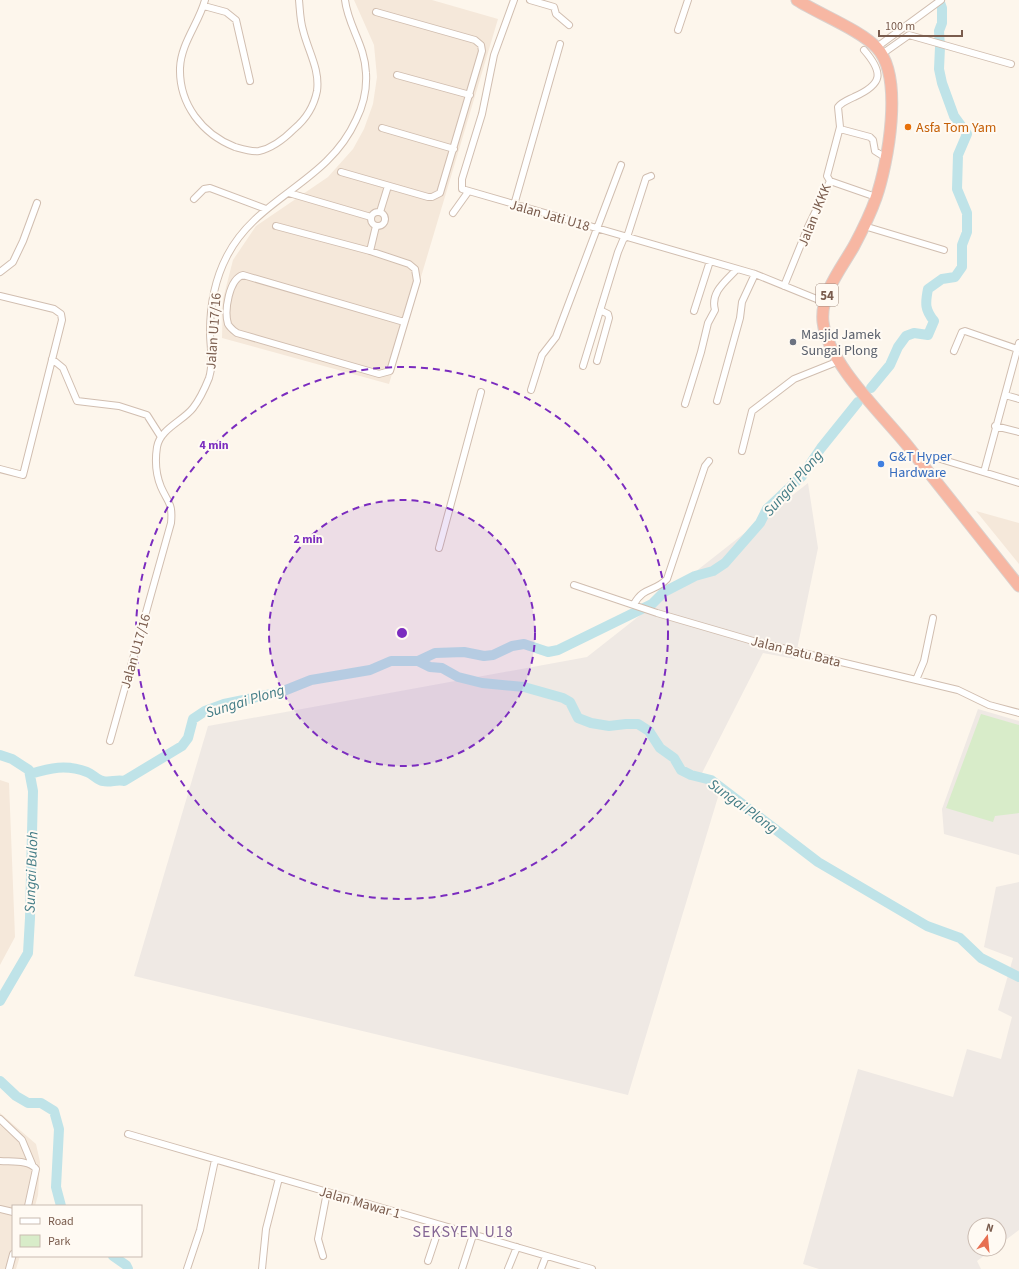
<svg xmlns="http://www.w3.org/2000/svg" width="1019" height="1269" font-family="'Source Sans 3',sans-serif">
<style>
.residential{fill:#f5e8da}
.industrial{fill:#efe9e4}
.green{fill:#d8ecc9}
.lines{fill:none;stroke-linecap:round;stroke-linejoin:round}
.river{stroke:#bfe3e8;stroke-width:10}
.street-casing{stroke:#d1beb0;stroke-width:8}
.highway-casing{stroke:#dad1cd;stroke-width:13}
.street{stroke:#fff;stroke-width:6}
.highway{stroke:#f7b7a3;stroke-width:11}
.ring{fill:none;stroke:#7b2cbf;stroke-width:2;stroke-dasharray:7 5}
.food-dot{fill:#e8710a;stroke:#fffaf3;stroke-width:1.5}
.worship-dot{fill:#6b7280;stroke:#fffaf3;stroke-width:1.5}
.shop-dot{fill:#3f7fe0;stroke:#fffaf3;stroke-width:1.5}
.labels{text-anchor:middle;stroke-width:4;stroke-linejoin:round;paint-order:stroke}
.shield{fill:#fffaf3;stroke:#a28b7f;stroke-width:1}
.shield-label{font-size:13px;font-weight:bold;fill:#7a5c4d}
.food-label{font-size:14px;fill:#c56008;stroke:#fffaf3;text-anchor:start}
.street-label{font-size:14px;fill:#7a5c4d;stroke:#fffaf3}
.worship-label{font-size:14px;fill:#5b616d;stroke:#fffaf3;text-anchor:start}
.shop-label{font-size:14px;fill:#366cbe;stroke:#fffaf3;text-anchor:start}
.water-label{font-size:15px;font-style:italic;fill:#437c86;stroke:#fffaf3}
.quarter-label{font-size:16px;letter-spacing:1px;fill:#846695;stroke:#fffaf3}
.centre{fill:#7b2cbf;stroke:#fffaf3;stroke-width:2}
.ring-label{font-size:12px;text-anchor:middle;font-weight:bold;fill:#7b2cbf;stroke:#fffaf3;stroke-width:4;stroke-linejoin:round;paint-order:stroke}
</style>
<rect width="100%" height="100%" fill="#fdf6ec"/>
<path class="residential" d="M354,0h78l66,19 -109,365 -167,-46 1,-39 10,-39 23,-34 72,-49 25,-28 11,-20 9,-25 4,-27 -3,-32z
M976,511l43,12v41z
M0,780l9,3 6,154 -15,28z
M0,1113l36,31 4,18 -2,33 -3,11h-22v50h7l-4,13h-16z"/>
<path class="industrial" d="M808,483l10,65 -23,111 -32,-6 -62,122 17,22 -90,298 -494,-119 74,-250 379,-69z
M978,709l41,12v134l-75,-21 -2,-25z
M1019,882v348l-20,15v-20h-24v24h18l-16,12 4,8h-162l-16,-5 55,-195 95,28 14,-48 34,10 11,-42 -14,-7 15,-52 -29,-11 12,-60z"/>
<path class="green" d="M981,714l38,11v88l-24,3 -2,6 -47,-14z"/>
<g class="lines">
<path class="river" d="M871,388l19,-23 8,-18 8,-11 8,-3 14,2 6,-14c-9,-11 -9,-17 -6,-32l14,-10 13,-2 7,-10v-22l5,-13v-19l-10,-24 1,-34 9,-21 -13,-18 -12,-33 -3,-14 1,-22 -1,-16 3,-8v-15l-3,-8
M418,661l12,6 12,1 16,9 24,6 42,4 39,11 7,4 8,16 13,5 18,3 17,-2h12l11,7 11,17 14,10 7,12 10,5 20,5 107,82 109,64 33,12 21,20 38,19
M0,755l12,4 17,11 4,21 -3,127 -2,35 -28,48
M30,774c20,-6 36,-10 57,-2 6,2 10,8 16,9 7,2 14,-2 21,0l58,-35 6,-8 5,-19 12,-8 19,-7 57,-12 30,-12 59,-10 21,-9h27l17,-8 29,-1 20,4 9,-1 19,-9 12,-2 24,8 10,-2 94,-46 12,-12 31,-16 18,-5 12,-8 35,-40 7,-14 35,-33 19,-28 37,-46
M0,1081l16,15 12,7h13l13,8 5,18 -3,58 5,19
M113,1256l13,9 2,4"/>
<g class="street-casing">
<path id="street" d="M205,0c-6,23 -24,43 -25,68 -1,36 22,66 55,79 7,2 16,5 24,4 14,-3 25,-12 35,-22 12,-10 20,-23 23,-38 3,-22 -9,-40 -14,-61 -3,-10 -3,-20 -4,-30
M514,0l-20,55 -12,59 -20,65v10l293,85 69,28
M530,0l24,7 2,7 13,11
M204,6l22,6 10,8 14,61
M678,30l10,-30
M877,47l64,-47
M882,54l27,-19 102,29
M397,75l73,20
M382,128l72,21
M840,129l30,8 3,3 2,11 11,7
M341,172l87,25h4l8,-4 42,-142 -1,-6 -6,-5 -99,-28
M830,181l46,16
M289,193l82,24
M194,199l10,-10 6,-1 56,21
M514,205l46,-161
M371 219a7 7 0 1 1 14 0a7 7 0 1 1-14 0Z
M380,212l8,-26
M453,213l15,-21
M276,226l94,25 39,13 6,5 2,12 -27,90 -11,3 -142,-41c-4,-3 -7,-5 -9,-9 -4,-13 1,-45 15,-49l161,47
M864,226l80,24
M370,251l6,-25
M0,272l13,-10 10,-21 14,-38
M784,286l24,-59 22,-46 -3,-5 13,-49 -2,-20c4,-5 10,-7 16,-10 29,-13 30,-24 10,-47
M0,296l54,13 7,5 1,6 -39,155 -23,-6
M694,311l16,-50
M954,351l8,-19 3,-1 52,18
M52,359l11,9 14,33 42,5 28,9 14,22
M597,361l12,-43 -1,-4 -8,-4
M583,366l35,-114 5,-12 5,-6 18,-56 5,-2
M531,390l11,-35 14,-18 65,-172
M1005,395l14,4
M717,401l23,-83 2,-16 13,-28
M685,404l16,-52 7,-29 7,-13c-5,-18 11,-29 22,-41
M995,426l24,6
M742,451l10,-40 42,-32 45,-18
M921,463l13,-6 85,26
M984,472l35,-129
M439,548l42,-156
M574,585l83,28 96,28 205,49 31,15 30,8
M634,604c10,-18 21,-12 33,-25l38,-113 4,-5
M916,680l8,-19 9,-43
M110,741l61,-218c2,-20 -3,-20 -10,-36 -5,-12 -6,-27 -4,-40 3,-18 26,-26 36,-39 7,-9 12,-20 16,-30 5,-15 1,-31 1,-46 0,-26 5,-53 17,-76 31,-60 100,-72 129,-136 7,-14 11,-31 10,-47 -1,-28 -18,-47 -21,-73
M0,1119l22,21 10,24
M128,1134l464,135
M0,1161c12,1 29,-1 36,8l-8,37
M0,1209l13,3
M323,1256l-5,-17 9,-47
M428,1261l12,-36
M9,1269l4,-15
M187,1269l13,-39 15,-70
M262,1269l4,-40 13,-51
M462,1269l11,-34
M508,1269l9,-22
M541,1269l5,-13"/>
</g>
<g class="highway-casing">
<path id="highway" d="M797,0c22,14 65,31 80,48 27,29 11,115 -1,150 -6,17 -14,33 -22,48 -13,23 -34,48 -31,76 5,41 58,91 84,123 37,47 75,94 112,141"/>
</g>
<use href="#street" class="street"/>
<use href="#highway" class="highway"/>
</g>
<circle cx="402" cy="633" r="133" fill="#7b2cbf" fill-opacity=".12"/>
<g class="ring">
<circle cx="402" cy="633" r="133"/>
<circle cx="402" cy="633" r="266"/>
</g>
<circle class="food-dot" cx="908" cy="127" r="4"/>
<circle class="worship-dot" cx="793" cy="342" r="4"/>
<circle class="shop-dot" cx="881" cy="464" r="4"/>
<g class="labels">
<rect class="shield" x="816" y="284" width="22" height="22" rx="3"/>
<g class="shield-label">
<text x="827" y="300">54</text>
</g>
<g class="food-label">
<text x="916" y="132">Asfa Tom Yam</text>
</g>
<g class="street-label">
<text transform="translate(550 215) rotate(16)" y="5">Jalan Jati U18</text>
<text transform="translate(814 215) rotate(-68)" y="5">Jalan JKKK</text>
<text transform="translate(213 331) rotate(-86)" y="5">Jalan U17/16</text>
<text transform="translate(135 651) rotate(-74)" y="5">Jalan U17/16</text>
<text transform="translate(796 651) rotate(14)" y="5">Jalan Batu Bata</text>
<text transform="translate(360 1202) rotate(16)" y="5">Jalan Mawar 1</text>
</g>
<g class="worship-label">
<text x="801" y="339">Masjid Jamek<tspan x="801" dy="16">Sungai Plong</tspan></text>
</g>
<g class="shop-label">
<text x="889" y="461">G&amp;T Hyper<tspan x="889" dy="16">Hardware</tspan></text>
</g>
<g class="water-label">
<text transform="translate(793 483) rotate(-49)" y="5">Sungai Plong</text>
<text transform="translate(245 701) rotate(-17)" y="5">Sungai Plong</text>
<text transform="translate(743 806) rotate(36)" y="5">Sungai Plong</text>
<text transform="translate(31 872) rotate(-88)" y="5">Sungai Buloh</text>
</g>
<g class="quarter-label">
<text x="463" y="1237">SEKSYEN U18</text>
</g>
</g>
<circle cx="402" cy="633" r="6" class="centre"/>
<g class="ring-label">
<text x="214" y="449">4 min</text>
<text x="308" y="543">2 min</text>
</g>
<rect x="12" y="1205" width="130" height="52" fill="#fffaf3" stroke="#cabbb1"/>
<rect x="20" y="1218" width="20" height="6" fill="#ffffff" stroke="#cabbb1"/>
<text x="48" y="1225" font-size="12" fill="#7a5c4d">Road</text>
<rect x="20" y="1235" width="20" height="12" fill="#d8ecc9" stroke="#cabbb1"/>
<text x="48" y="1245" font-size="12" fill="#7a5c4d">Park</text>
<g transform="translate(987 1237) rotate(16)"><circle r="19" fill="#fffaf3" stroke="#cabbb1"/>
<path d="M0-3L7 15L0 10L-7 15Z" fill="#e76f51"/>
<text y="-6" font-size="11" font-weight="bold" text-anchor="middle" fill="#7a5c4d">N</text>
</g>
<path d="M879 30v6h83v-6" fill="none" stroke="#7a5c4d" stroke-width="2"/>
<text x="885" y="30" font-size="12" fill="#7a5c4d" stroke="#fffaf3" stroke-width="3" paint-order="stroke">100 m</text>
</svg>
